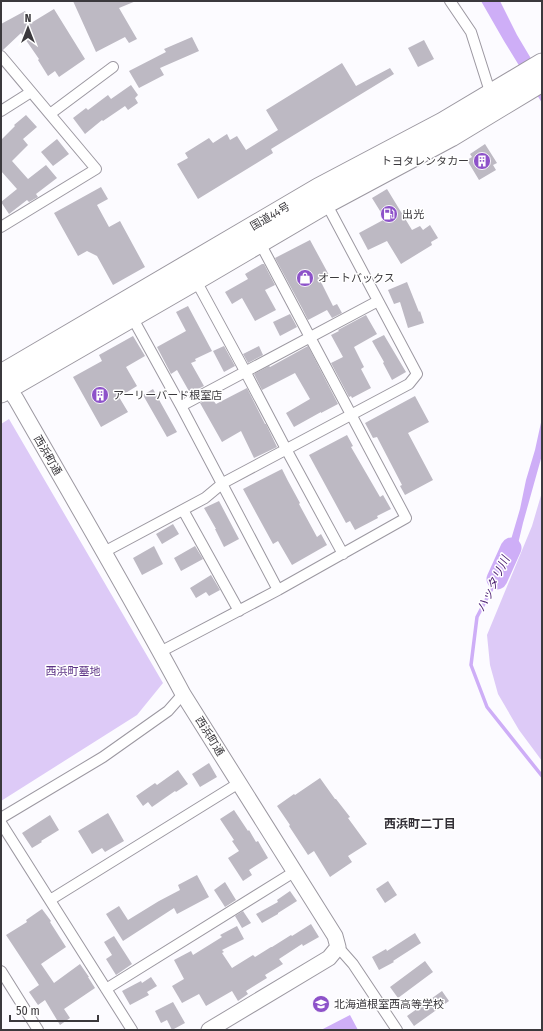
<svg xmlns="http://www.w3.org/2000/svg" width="543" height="1031" font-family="'Fira Sans Condensed','Noto Sans JP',sans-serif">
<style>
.green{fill:#ddcaf7}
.water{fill:#ceaef7}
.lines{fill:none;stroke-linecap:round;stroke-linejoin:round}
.stream{stroke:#ceaef7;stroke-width:3.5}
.river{stroke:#ceaef7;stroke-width:21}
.building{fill:#bdb9c3}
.street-casing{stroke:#9c98a1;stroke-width:12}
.secondary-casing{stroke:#9c98a1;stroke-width:17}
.highway-casing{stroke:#9c98a1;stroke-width:21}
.street{stroke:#fff;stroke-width:10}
.secondary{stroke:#fff;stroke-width:15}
.highway{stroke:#fff;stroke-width:19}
.labels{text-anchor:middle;stroke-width:3;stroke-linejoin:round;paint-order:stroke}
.poi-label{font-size:11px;fill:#3b393d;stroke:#fff;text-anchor:start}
.street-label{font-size:11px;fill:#3b393d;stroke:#fff}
.park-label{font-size:11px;fill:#5a3084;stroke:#fff}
.water-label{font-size:12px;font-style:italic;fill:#481b6f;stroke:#fff}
.neighbourhood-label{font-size:12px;font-weight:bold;fill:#322f36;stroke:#fff}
</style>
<rect width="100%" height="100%" fill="#fcfbff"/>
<path class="green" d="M9,419l154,264 -26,32 -136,86v-377z
M542,492v269l-23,-31 -21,-36 -8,-29 -3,-30 45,-109z"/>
<path class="water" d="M481,1h19l17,34 25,42v26l-38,-62z
M542,418v37l-19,68 -5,21 -18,32 -4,-3 14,-30 10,-34 6,-29 9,-30z
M350,1015l8,15h-37z"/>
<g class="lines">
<path class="stream" d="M497,579l-20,38 -6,48 16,42 55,69"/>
<path class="river" d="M497,579l14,-31"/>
</g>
<path class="building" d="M73,1h63l-17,7 18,31 -8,4 -4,-6 -29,15z
M54,9l31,50 -26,18 -4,-6 -7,5 -10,-16 1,-1 -18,-26 -18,17h-2v-26l24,-13 6,12z
M192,37l7,14 -39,17 4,7 -25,13 -10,-17 37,-19 -2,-3z
M424,40l10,19 -16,8 -10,-19z
M342,63l14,23 34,-18 4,6 -123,75 2,4 -75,46 -21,-35 11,-6 -3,-5 24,-15 4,5 14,-9 3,6 7,-4 9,14 32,-20 -12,-20z
M131,85l7,10 -3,3 3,5 -10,7 -3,-4 -22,15 -1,-1 -17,14 -12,-16 13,-10 2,2 20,-15 3,4z
M26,115l11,12 -14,12 5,6 -16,16 16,18 18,-14 11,13 -21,16 2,3 -9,5 -2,-2 -18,14 -8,-12 16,-13 -16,-18v-31l14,-14 -1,-1z
M57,139l12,15 -16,12 -12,-14z
M485,144l12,19 -4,2 3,5 -17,10 -12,-20 5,-3 -2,-3z
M101,187l7,12 -11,6 12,22 11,-6 25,46 -32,18 -16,-29 -10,-5 -9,5 -24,-43z
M387,189l25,41 8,-4 3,4 7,-5 8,13 -7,4 1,3 -31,19 -14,-23 -19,9 -9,-17 26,-14 -13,-21z
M310,240l19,35 -9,5 13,26 4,-2 5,9 -10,5 -5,-8 -19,10 -6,-12 -27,-50z
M262,264h2l11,21 -10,5 11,20 -21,11 -13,-23 -10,6 -7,-12 23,-13 -3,-5z
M407,282l12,30 1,-1 4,12 -16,5 -8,-26 -6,2 -6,-14z
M188,306l24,45 -17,8 1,2 -5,2 13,23 -14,7 -13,-23 -6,4 -14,-27 29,-16 -10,-19z
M290,314l7,13 -17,9 -7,-14z
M366,315l11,19 -23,13 10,20 -3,2 10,19 -19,10 -1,-2 -2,1 -18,-34 12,-6 -12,-22 8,-4 -1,-1z
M384,335l22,37 -14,8 -9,-17 1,-1 -12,-21z
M133,336l12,20 -19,11 11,19 -18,11 9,15 -27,15 -28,-50 29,-16 -3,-6z
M224,346l11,20 -11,6 -11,-21z
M259,346l4,9 -15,8 -5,-9z
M308,346l30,58 -17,9v-1l-27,15 -8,-14 24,-14 -15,-26 -33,17 -8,-16 15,-8 1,1z
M247,388l18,36h1l11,23 -23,11 -13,-27 -19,11 -22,-39 11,-5 1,3 1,-1 3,4z
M153,389l24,43 -10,5 -24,-42z
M415,396l14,26 -21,11 25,47 -28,15 -5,-9 2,-1 -25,-48 -4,1 -8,-15z
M347,435l6,11 -2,1 29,50 3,-2 8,14 -14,7 1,2 -23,12 -5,-9 -4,2 -37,-68z
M282,469l6,12 12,22 -1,1 18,33 4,-3 6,11 -35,20 -14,-24 -5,3 -30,-55z
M219,501l20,38 -15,8 -9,-18h1l-12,-21z
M173,524l6,10 -17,10 -6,-10z
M154,546l9,18 -21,11 -9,-17z
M195,546l8,13 -22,12 -7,-13z
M211,575l9,15 -11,6 -3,-4 -10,6 -6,-10z
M209,763l8,14 -17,10 -8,-13z
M178,770l10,14 -12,8 -1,-1 -23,16 -4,-5 -5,4 -7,-10 19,-13 2,2z
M320,778l15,21h1l14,18 -2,1 19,26 -19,12 4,6 -22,15 -16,-26 -6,4 -19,-29 1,-1 -13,-19 17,-12 1,1z
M234,810l14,21 1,-1 7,12 2,-1 10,17 -19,12 3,5 -9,6 -15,-23 11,-7 -7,-10 2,-1 -14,-21z
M108,813l16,28 -19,11 -3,-4 -10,6 -14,-23z
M50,815l9,15 -18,11 1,1 -10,6 -10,-15z
M197,875l12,22 -32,17 -3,-6 -51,33 -17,-27 13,-8 9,14 31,-19 21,-11 -2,-5z
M388,881l9,14 -12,8 -9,-14z
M225,882l11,18 -11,7 -11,-17z
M290,891l7,10 -19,12v1l-16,9 -6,-9 22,-12 -1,-2z
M42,909l9,12 -1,1 16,25 -25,17 13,19 26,-19 9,13h-1l7,11 -31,21 6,9 -10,7 -15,-25 -7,5 -9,-13 10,-7 -33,-50 21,-13 -1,-2z
M243,911l8,12 -9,5 -7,-12z
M311,924l8,13 -16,9 -1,-2 -23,15 4,5 -18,11 2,3 -21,13 2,3 -10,7 -6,-10 -26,15 -7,-12 -17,9 -10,-17 12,-7 -10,-19 17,-9 2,4 29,-18 -2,-2 17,-9 7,13 -22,11 2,2 -2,1 10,15 21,-13 2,2 16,-10h1l19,-12 1,1z
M415,933l6,10 -28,18 1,1 -15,8 -7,-13 14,-8 1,2z
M114,936l18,28 -16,11 -10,-16 6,-4 -8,-13z
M425,961l8,11 -35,26 -8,-11z
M151,977l6,9 -10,6 2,3 -19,10 -8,-14 19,-10 1,2z
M442,991l7,10 -35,25 -7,-10z
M173,1002l12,21 -13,7 -5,-10 -6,3 -6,-12z"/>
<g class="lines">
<g class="street-casing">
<path id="street" d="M450,1l21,31 21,66
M1,56l95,113 -95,58
M1,111l30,-19
M50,114l63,-47
M194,277l51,94 41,78 57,105
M132,317l49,89 97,184
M181,406l197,-105
M183,510l56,101
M104,552l101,-54 18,-15 186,-99 8,-10 -92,-173
M160,652l118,-62 128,-72 -146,-275
M1,818l102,-61 65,-46 15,-17
M1,823l131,207
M50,900l189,-117
M338,947l15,17 44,66
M1,971l37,59
M106,989l188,-117"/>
</g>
<g class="secondary-casing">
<path id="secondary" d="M8,388l8,11c56,98 114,196 167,295l152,242 3,11 -9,11 -120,72"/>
</g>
<g class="highway-casing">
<path id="highway" d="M1,374l317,-186 125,-66 99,-59
M1,393l194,-112 131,-77 125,-67 91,-55"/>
</g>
<use href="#street" class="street"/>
<use href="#secondary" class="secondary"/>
<use href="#highway" class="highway"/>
</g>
<defs>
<g id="building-disc" transform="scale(0.9)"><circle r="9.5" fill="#8d52c9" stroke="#fff"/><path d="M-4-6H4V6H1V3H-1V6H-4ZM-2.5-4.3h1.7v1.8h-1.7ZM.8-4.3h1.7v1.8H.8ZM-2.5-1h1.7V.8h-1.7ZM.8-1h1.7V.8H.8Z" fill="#fff"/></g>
<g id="fuel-disc" transform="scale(0.9)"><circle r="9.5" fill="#8d52c9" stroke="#fff"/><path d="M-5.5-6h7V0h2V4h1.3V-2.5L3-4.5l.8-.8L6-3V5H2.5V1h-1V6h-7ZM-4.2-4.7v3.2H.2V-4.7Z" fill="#fff"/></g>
<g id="shop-disc" transform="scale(0.9)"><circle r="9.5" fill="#8d52c9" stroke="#fff"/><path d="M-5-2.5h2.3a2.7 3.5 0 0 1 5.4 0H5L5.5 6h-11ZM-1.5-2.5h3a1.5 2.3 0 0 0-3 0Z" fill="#fff"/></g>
<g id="school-disc" transform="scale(0.9)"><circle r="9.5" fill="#8d52c9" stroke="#fff"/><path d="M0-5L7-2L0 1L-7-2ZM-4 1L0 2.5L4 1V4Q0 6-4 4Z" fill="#fff"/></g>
</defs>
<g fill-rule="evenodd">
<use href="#building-disc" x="482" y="161"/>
<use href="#fuel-disc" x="389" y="214"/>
<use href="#shop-disc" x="305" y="278"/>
<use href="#building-disc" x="100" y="395"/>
<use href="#school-disc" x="321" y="1004"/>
</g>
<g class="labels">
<g class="poi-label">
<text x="469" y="165" text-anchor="end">トヨタレンタカー</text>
<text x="402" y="218">出光</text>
<text x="318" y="282">オートバックス</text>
<text x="113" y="399">アーリーバード根室店</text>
<text x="334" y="1008">北海道根室西高等学校</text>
</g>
<g class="street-label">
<text transform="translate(270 216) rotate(-30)" y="4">国道44号</text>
<text transform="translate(48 455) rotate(60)" y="4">西浜町通</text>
<text transform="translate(210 736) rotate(58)" y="4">西浜町通</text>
</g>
<g class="park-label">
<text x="73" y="675">西浜町墓地</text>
</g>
<g class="water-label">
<text transform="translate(493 584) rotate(-64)" y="4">ハッタリ川</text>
</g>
<g class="neighbourhood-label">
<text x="420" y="828">西浜町二丁目</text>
</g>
</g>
<rect width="543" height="1031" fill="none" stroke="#3b393d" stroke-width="4"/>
<g transform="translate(28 28)" stroke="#ffffff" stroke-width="3" paint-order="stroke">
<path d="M0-3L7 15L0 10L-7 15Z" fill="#3b393d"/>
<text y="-6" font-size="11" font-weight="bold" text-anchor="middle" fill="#3b393d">N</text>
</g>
<path d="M10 1015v6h88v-6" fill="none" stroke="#3b393d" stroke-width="2"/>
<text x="16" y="1015" font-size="12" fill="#3b393d" stroke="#ffffff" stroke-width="3" paint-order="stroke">50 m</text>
</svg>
